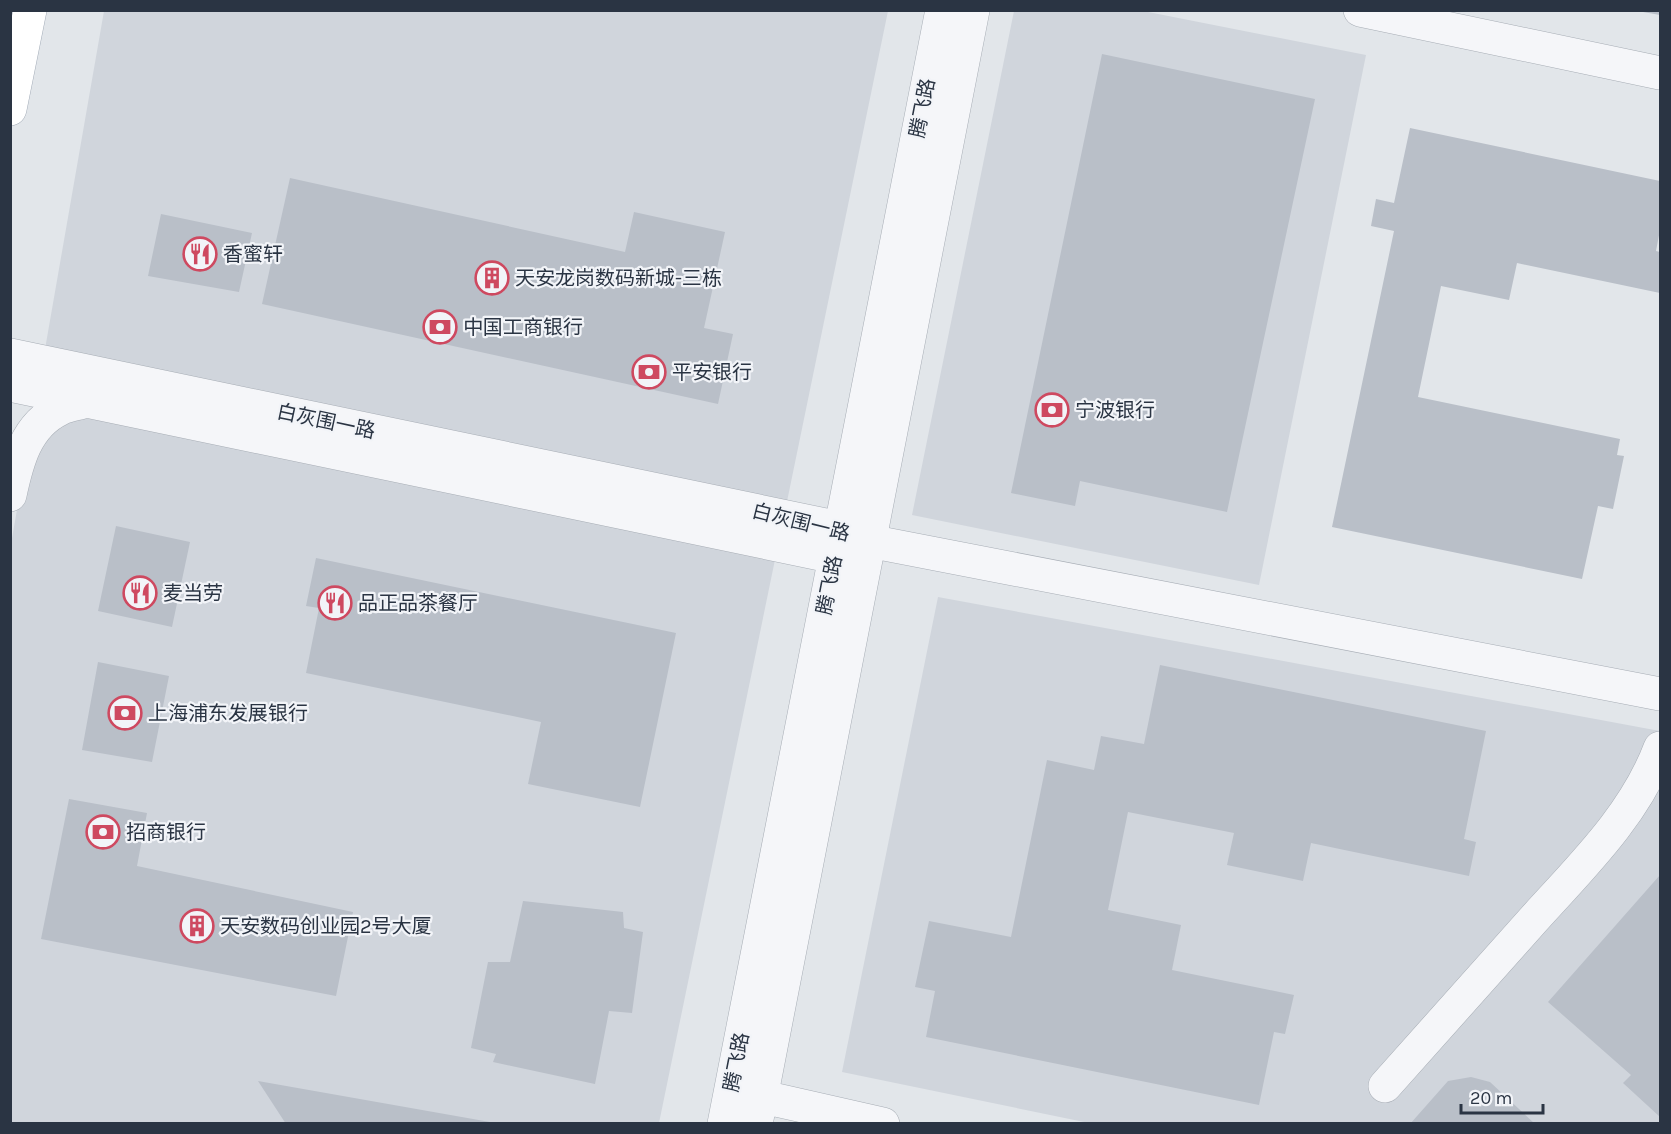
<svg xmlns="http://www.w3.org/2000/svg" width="1671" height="1134" font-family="Karla,'Noto Sans SC',sans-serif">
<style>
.built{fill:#d0d5dc}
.building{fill:#b9bfc8}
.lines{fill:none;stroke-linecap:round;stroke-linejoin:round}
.minor-casing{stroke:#a7adb5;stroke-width:34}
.major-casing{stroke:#a1aab6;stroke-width:34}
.minor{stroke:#f5f6f9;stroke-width:33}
.major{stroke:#fff;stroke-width:33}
.labels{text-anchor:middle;stroke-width:4.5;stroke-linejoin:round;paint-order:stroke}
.street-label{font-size:20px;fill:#2a3443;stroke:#f2f4f8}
.poi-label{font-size:20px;fill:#2a3443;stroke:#f2f4f8;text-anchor:start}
</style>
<rect width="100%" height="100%" fill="#e2e6ea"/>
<path class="built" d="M104,11h784l-229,1112h-649l1,-579z
M1014,11h129l223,44 -107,530 -347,-70z
M938,597l722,134v392h-571l-247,-51z"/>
<path class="building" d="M1643,10h17v5l-17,-3z
M1102,54l213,45 -88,413 -147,-31 -5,25 -64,-13z
M1410,128l250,53v49l-4,21 4,1v41l-143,-30 -8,37 -68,-14 -23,111 202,42 -3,16 7,1 -11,53 -15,-3 -16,73 -250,-52 62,-296 -23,-5 5,-27 18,4z
M290,178l335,74 9,-40 91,20 -21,96 29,6 -15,70 -456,-100z
M161,214l91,19 -13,59 -91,-16z
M116,526l74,16 -18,85 -74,-16z
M316,558l360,75 -36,174 -112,-23 13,-62 -235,-49 13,-65 -13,-2z
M98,662l71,14 -17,86 -70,-12z
M1160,665l326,66 -22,108 12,3 -7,34 -158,-33 -8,38 -76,-16 7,-32 -106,-21 -20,98 73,15 -9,45 122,25 -9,39 -11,-2 -15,73 -333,-68 9,-46 -20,-4 14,-66 82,16 36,-177 47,10 7,-34 43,8z
M69,799l78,14 -10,53 216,46 -17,84 -295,-57z
M1660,875v242l-37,-34 8,-8 -83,-73z
M523,901l100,11 1,16 19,4 -11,81 -23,-2 -14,73 -102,-22 3,-8 -25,-6 17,-86h22z
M1471,1077l19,5 45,42h-125l38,-43z
M258,1081l232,41v2h-204z"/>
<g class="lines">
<g class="minor-casing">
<path id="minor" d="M1360,10l300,63
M10,355l830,173 29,13 791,153
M10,385l825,172 20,-7
M10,495c7,-33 16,-70 50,-86 8,-4 18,-5 26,-8
M1385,1086c49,-55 99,-111 149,-167 47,-52 101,-104 126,-171
M741,1092l142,32
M724,1124l218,-1114
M756,1124l217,-1114"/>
</g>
<g class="major-casing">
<path id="major" d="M10,109l20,-99"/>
</g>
<use href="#minor" class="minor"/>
<use href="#major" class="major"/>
</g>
<defs>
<g id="restaurant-ring" transform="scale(1.725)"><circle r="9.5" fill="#f2f4f8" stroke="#ce4960" stroke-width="1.5"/><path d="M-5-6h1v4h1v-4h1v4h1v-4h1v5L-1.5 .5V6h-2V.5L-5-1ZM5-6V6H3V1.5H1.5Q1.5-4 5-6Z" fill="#ce4960"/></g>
<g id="building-ring" transform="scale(1.725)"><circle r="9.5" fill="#f2f4f8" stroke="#ce4960" stroke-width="1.5"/><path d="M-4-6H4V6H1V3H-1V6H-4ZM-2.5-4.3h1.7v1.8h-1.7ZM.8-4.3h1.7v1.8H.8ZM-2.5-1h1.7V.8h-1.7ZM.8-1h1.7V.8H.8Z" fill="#ce4960"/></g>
<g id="bank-ring" transform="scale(1.725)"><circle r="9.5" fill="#f2f4f8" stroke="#ce4960" stroke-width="1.5"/><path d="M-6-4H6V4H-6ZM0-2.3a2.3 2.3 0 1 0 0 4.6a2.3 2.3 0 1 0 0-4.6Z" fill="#ce4960"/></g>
</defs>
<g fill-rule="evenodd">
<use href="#restaurant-ring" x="200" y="254"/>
<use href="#building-ring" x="492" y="278"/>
<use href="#bank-ring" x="440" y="327"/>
<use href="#bank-ring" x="649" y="372"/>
<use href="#bank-ring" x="1052" y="410"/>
<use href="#restaurant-ring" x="140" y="593"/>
<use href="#restaurant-ring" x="335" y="603"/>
<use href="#bank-ring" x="125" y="713"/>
<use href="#bank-ring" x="103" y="832"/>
<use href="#building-ring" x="197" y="926"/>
</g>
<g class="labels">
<g class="street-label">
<text transform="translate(922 108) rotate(-79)" y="7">腾飞路</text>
<text transform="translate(326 421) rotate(12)" y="7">白灰围一路</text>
<text transform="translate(801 522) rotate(14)" y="7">白灰围一路</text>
<text transform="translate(829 585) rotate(-79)" y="7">腾飞路</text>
<text transform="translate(736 1062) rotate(-79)" y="7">腾飞路</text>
</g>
<g class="poi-label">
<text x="223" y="261">香蜜轩</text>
<text x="515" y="285">天安龙岗数码新城-三栋</text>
<text x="463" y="334">中国工商银行</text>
<text x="672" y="379">平安银行</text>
<text x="1075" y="417">宁波银行</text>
<text x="163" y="600">麦当劳</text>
<text x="358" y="610">品正品茶餐厅</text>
<text x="148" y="720">上海浦东发展银行</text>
<text x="126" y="839">招商银行</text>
<text x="220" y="933">天安数码创业园2号大厦</text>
</g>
</g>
<rect width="1671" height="1134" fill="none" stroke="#2a3443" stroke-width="24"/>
<path d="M1461 1104v9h82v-9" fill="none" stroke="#2a3443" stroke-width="3"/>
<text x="1470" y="1104" font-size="18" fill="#2a3443" stroke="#f2f4f8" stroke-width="4.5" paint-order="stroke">20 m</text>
</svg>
